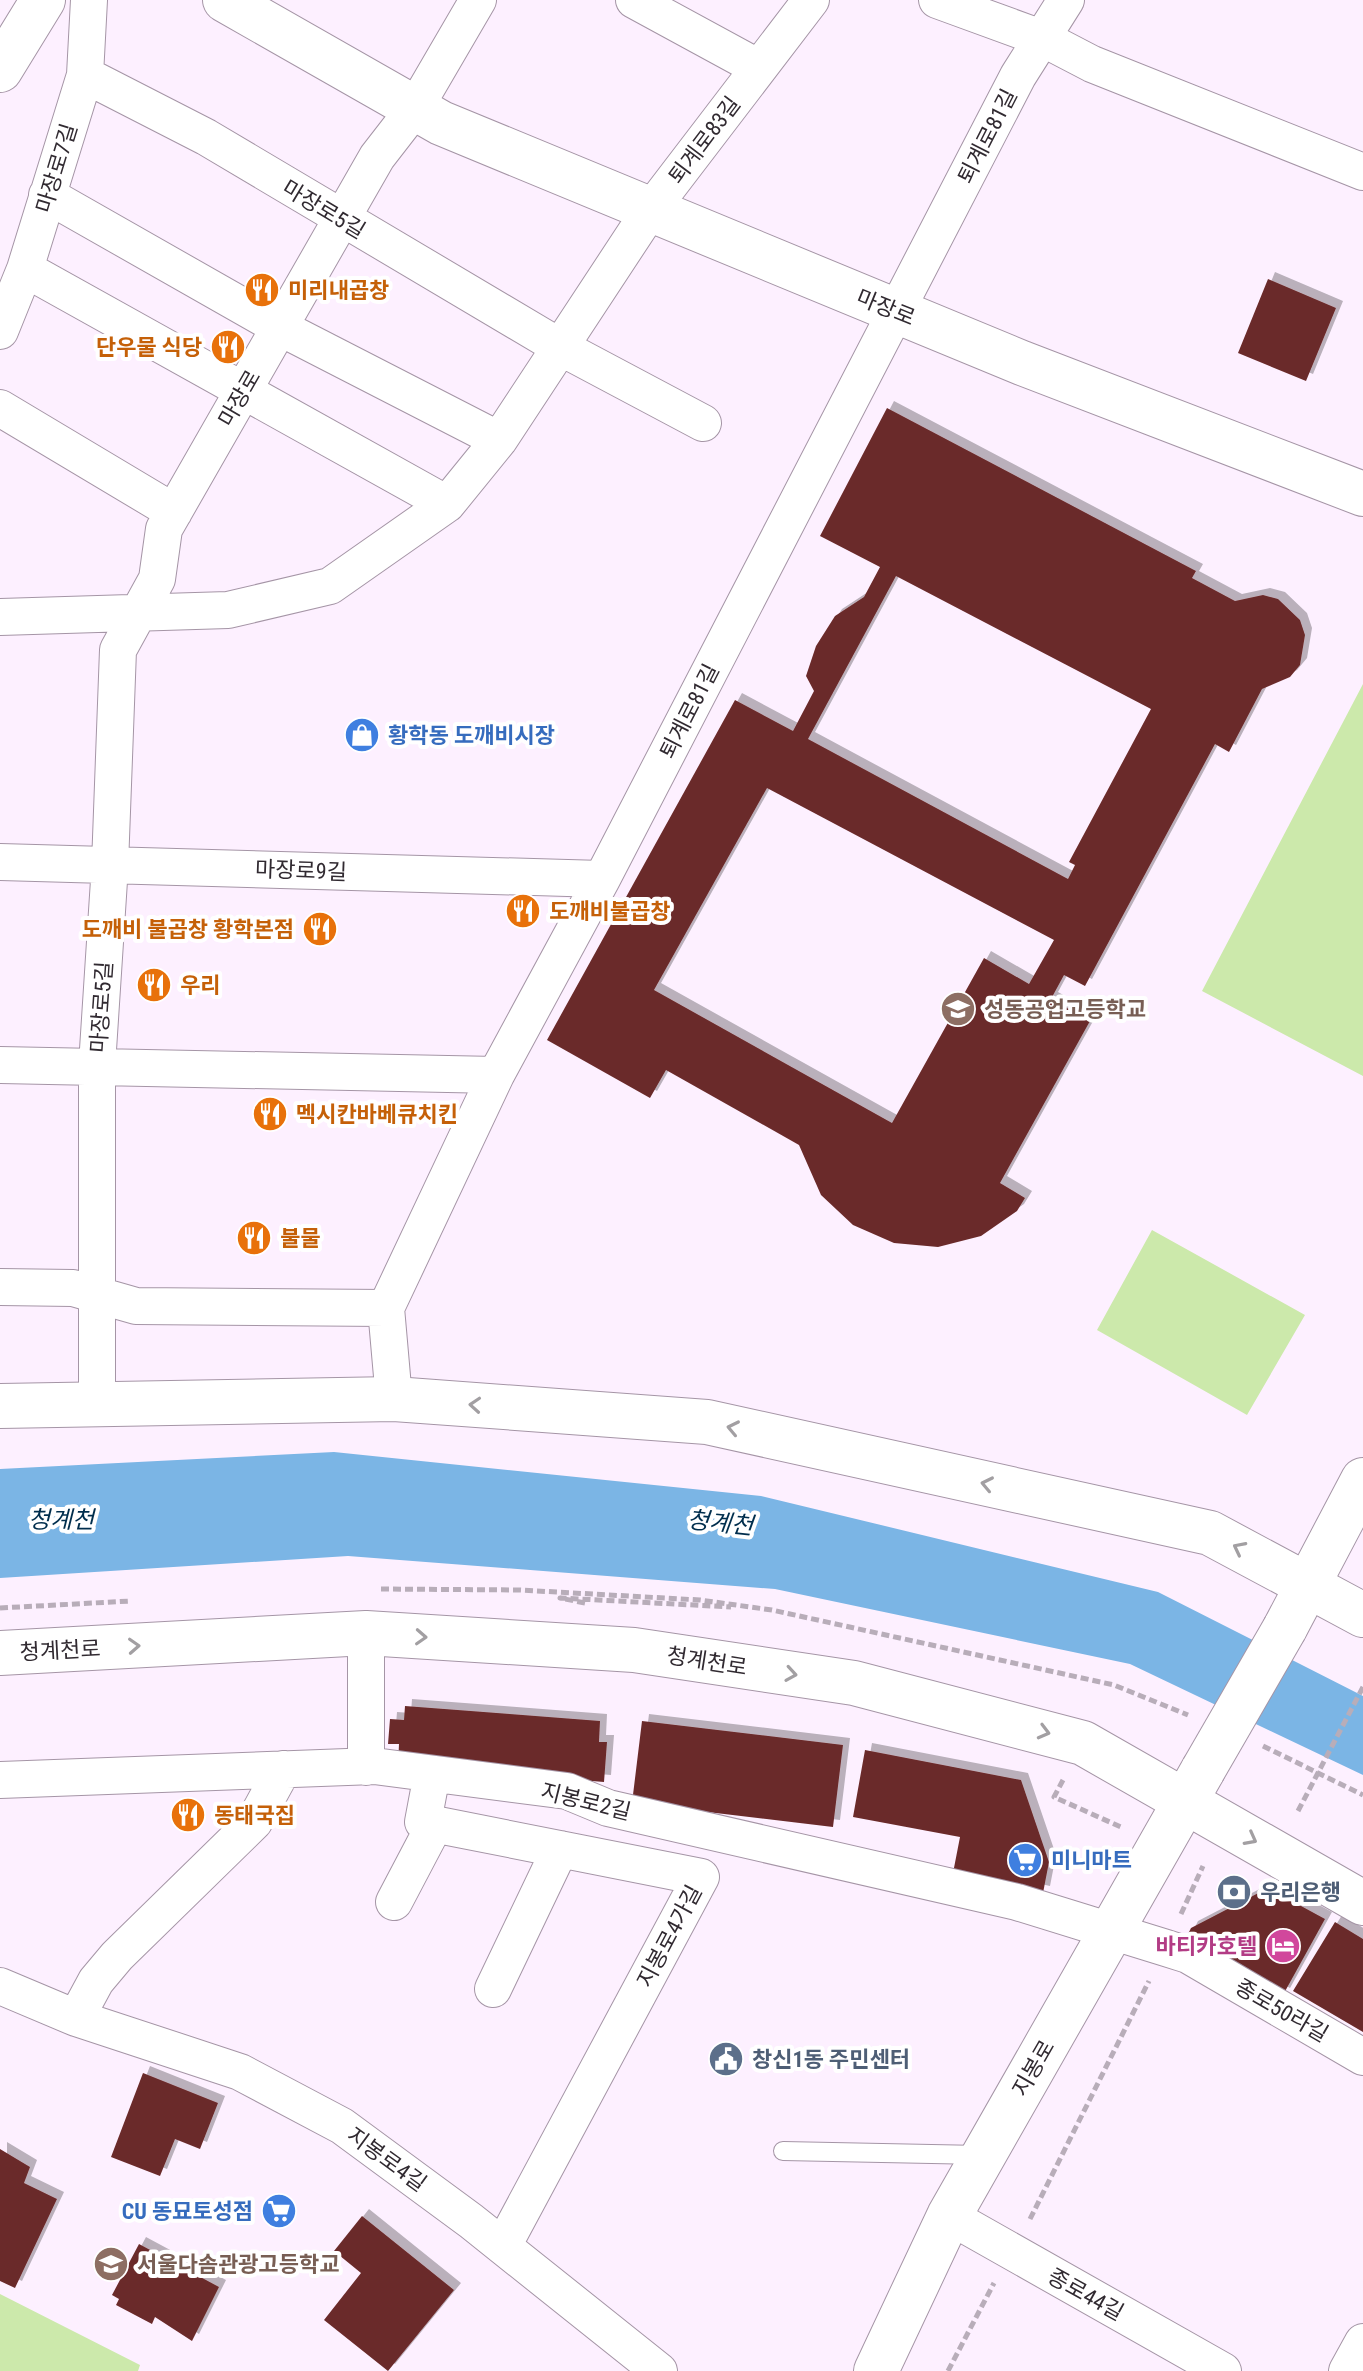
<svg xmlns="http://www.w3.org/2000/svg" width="1363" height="2371" font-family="'Roboto Condensed','Noto Sans KR',sans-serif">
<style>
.green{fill:#cce9ab}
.water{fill:#7bb5e5}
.building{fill:#6b2b2a;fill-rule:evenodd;filter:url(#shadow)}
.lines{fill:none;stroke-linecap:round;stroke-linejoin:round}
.lane-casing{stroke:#a595a6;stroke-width:20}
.street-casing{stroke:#a595a6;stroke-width:38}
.secondary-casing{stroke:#a595a6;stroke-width:46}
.primary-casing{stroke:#a595a6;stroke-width:46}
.path{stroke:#b8adb9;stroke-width:5;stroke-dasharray:8 4;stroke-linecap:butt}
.lane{stroke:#fff;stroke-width:18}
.street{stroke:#fff;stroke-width:36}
.secondary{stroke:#fff;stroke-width:44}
.primary{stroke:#fff;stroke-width:44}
.secondary-bridge-casing{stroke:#a595a6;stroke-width:46;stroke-linecap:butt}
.path-bridge{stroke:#b8adb9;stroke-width:5;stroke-dasharray:8 4;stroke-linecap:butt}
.secondary-bridge{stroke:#fff;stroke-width:44}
.oneway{stroke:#a29fa2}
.labels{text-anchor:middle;stroke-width:8;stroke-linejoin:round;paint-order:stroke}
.street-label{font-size:22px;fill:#312a31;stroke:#fff}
.food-label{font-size:22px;font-weight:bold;fill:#c56008;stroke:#fff;text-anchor:start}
.shop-label{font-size:22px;font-weight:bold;fill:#366cbe;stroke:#fff;text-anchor:start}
.education-label{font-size:22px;font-weight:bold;fill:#785e54;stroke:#fff;text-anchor:start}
.service-label{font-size:22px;font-weight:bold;fill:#4e5e75;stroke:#fff;text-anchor:start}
.hotel-label{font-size:22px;font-weight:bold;fill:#b23c85;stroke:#fff;text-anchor:end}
.water-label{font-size:24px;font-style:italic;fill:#002e4d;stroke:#fff}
</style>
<defs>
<filter id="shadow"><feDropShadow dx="7" dy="-7" stdDeviation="0" flood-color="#0004"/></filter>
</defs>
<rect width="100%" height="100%" fill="#fdf0ff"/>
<path class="green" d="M1363,684v392l-161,-85z
M1152,1230l153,85 -58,100 -150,-85z
M0,2294l140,71 -2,6h-138z"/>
<path class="water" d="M334,1452l427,44 397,96 205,104v79l-233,-111 -355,-75 -427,-33 -348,22v-109z"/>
<path class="building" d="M1268,279l68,29 -30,73 -68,-28z
M887,408l309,163 -4,7 43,23 28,-6 15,4 22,21 5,15 -5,30 -10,12 -28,12 -33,63 -14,-8 -130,242 -21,-11 -13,24 39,22 -90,162 25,15 -8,13 -36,25 -43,11 -44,-4 -41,-18 -32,-30 -22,-50 -133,-75 -16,28 -103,-58 188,-340 58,31 21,-40 -8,-15 10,-30 19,-30 29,-19 16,-30 -60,-31zM896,576l255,133 -82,153 6,3 -7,14 -260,-140zM767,788l287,152 -25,44 -45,-26 -92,165 -238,-133z
M405,1706l195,15 -1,21h8l-3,40 -206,-17 1,-21h-11l2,-25 14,1z
M642,1721l201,24 -10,82 -201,-24z
M865,1750l156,30 28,82 -6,31 -90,-20 7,-36 -107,-20z
M1268,1888l57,31 -42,76 -98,-55 6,-12z
M1335,1922l28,17v93l-70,-41z
M143,2073l75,30 -18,46 -25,-10 -15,37 -49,-19z
M0,2149l30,18 -6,16 33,16 -42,89 -15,-7z
M362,2216l92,74 -66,81 -64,-51 37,-47 -27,-22z
M139,2244l80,43 -27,54 -37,-24 -3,7 -36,-19 3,-6 -7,-4z"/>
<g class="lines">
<g class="lane-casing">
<path id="lane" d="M783,2151l198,4"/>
</g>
<g class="street-casing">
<path id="street" d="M634,0l125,68
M937,0l107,39 48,25 271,108
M85,75l121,62 354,210 143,76
M47,195l232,132 220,113
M25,269l422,235
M0,331l25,-62 60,-194 4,-75
M0,408l174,104
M0,617l228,-7 102,-24 117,-82 52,-64 150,-228 162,-212
M0,862l602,17
M0,1065l496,10
M0,1287l73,1 63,18 250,2
M394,1399l-8,-91 110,-233 106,-196 416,-803 48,-76
M97,1405v-340l13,-200 8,-215 39,-71 7,-50 213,-372 38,-49 63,-108
M366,1633v134
M432,1774l-9,48 278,55 -198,369
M0,1780l374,-14 193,25 41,17 409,94 149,46 22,7 175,102
M394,1902l41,-78
M0,1986l76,32 164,54 102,54 129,95 188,150
M493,1989l67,-140
M76,2018l20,-37 21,-25 137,-134 29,-53
M949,2216l274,155
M1347,2371l16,-29"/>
</g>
<g class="secondary-casing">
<path id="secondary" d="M225,0l216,123 581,240 341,131
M0,70l43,-70
M1285,1628l78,-148
M876,2371l73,-155 254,-446"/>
</g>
<g class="primary-casing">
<path id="primary" d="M0,1406l394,-7 313,23 503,111 153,82
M0,1653l366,-20 268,17 220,33 229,60 280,160"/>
</g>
<path class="path" d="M381,1589l139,1 180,10 72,10 342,75 74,30
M585,1603l-25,-5 171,9
M0,1608l131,-7
M1263,1746l100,49
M1063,1780l-9,17 69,31
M1181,1914l22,-48
M1030,2219l119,-238
M948,2371l46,-88"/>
<use href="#lane" class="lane"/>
<use href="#street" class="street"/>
<use href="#secondary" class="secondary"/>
<use href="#primary" class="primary"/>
<g class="secondary-bridge-casing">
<path id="secondary-bridge" d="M1203,1770l82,-142"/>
</g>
<path class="path-bridge" d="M1298,1811l65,-124"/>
<use href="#secondary-bridge" class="secondary-bridge"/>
</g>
<defs><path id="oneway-chevron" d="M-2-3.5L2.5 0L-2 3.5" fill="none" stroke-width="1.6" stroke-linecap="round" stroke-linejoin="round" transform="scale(2)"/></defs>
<g class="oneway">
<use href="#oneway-chevron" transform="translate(475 1405) rotate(-176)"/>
<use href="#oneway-chevron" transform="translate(733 1428) rotate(-168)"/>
<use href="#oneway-chevron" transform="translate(987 1484) rotate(-168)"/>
<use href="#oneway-chevron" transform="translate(1239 1548) rotate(-153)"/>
<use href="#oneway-chevron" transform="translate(421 1637) rotate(3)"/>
<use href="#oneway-chevron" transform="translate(134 1646) rotate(-3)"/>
<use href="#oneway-chevron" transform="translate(791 1674) rotate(9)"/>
<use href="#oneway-chevron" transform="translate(1044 1732) rotate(15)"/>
<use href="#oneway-chevron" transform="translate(1251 1839) rotate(28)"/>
</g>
<defs>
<g id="restaurant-disc" transform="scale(1.8)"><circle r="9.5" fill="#e8710a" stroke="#fff"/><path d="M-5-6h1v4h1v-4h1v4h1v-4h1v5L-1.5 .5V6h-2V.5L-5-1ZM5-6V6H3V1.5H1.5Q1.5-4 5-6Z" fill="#fff"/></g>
<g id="shop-disc" transform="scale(1.8)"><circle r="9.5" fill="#3f7fe0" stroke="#fff"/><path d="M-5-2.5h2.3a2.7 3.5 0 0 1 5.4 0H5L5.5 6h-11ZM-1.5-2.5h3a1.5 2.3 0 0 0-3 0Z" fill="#fff"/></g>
<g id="school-disc" transform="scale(1.8)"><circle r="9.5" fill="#8d6e63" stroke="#fff"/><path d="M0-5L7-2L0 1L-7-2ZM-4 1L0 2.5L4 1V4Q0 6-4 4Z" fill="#fff"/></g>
<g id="supermarket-disc" transform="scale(1.8)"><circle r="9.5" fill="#3f7fe0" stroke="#fff"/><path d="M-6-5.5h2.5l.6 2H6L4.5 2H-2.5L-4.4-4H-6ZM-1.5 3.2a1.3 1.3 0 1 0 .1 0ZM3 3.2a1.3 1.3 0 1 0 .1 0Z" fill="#fff"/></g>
<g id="bank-disc" transform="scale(1.8)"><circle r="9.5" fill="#5c6f8a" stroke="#fff"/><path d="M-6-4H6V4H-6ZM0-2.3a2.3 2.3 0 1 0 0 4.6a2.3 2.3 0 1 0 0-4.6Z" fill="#fff"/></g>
<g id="hotel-disc" transform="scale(1.8)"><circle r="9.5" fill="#d1479c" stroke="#fff"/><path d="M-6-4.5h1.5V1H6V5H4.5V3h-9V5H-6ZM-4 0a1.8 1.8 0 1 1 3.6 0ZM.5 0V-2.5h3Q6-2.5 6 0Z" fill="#fff"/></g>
<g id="civic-disc" transform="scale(1.8)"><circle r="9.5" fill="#5c6f8a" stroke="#fff"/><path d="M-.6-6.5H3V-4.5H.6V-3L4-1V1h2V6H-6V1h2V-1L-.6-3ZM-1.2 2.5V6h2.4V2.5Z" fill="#fff"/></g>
</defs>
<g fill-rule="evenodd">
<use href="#restaurant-disc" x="262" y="290"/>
<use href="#restaurant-disc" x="228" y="347"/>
<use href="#shop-disc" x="362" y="735"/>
<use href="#restaurant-disc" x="523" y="911"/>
<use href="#restaurant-disc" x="320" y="929"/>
<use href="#restaurant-disc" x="154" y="985"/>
<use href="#school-disc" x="958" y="1009"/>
<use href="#restaurant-disc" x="270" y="1114"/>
<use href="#restaurant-disc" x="254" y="1238"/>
<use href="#restaurant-disc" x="188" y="1815"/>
<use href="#supermarket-disc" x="1025" y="1860"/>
<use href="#bank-disc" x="1234" y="1892"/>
<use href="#hotel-disc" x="1283" y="1946"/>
<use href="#civic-disc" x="726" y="2059"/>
<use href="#supermarket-disc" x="279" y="2211"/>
<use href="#school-disc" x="111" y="2264"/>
</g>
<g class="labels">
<g class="street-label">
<text transform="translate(987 136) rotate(-63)" y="8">퇴계로81길</text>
<text transform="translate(704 140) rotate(-53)" y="8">퇴계로83길</text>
<text transform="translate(56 168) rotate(-73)" y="8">마장로7길</text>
<text transform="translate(324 209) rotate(31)" y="8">마장로5길</text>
<text transform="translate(886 307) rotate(22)" y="8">마장로</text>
<text transform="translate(239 398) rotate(-60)" y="8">마장로</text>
<text transform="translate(689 711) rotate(-63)" y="8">퇴계로81길</text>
<text transform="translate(301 870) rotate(2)" y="8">마장로9길</text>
<text transform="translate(101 1007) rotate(-86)" y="8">마장로5길</text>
<text transform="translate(60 1650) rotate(-3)" y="8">청계천로</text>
<text transform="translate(707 1661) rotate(9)" y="8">청계천로</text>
<text transform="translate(586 1801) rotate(14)" y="8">지봉로2길</text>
<text transform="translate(669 1936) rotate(-62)" y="8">지봉로4가길</text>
<text transform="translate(1282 2010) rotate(30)" y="8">종로50라길</text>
<text transform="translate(1033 2068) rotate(-60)" y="8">지봉로</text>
<text transform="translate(387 2159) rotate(36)" y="8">지봉로4길</text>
<text transform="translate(1086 2294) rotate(29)" y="8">종로44길</text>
</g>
<g class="food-label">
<text x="288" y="298">미리내곱창</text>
<text x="202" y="355" text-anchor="end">단우물 식당</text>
<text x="549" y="919">도깨비불곱창</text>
<text x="294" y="937" text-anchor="end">도깨비 불곱창 황학본점</text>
<text x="180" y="993">우리</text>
<text x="296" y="1122">멕시칸바베큐치킨</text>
<text x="280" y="1246">불물</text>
<text x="214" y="1823">동태국집</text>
</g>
<g class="shop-label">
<text x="388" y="743">황학동 도깨비시장</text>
<text x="1051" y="1868">미니마트</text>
<text x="253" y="2219" text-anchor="end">CU 동묘토성점</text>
</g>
<g class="education-label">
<text x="984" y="1017">성동공업고등학교</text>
<text x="137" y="2272">서울다솜관광고등학교</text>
</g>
<g class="service-label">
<text x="1260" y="1900">우리은행</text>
<text x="752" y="2067">창신1동 주민센터</text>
</g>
<g class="hotel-label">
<text x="1257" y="1954">바티카호텔</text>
</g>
<g class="water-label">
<text x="61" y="1528">청계천</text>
<text transform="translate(720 1523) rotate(6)" y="8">청계천</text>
</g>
</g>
</svg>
